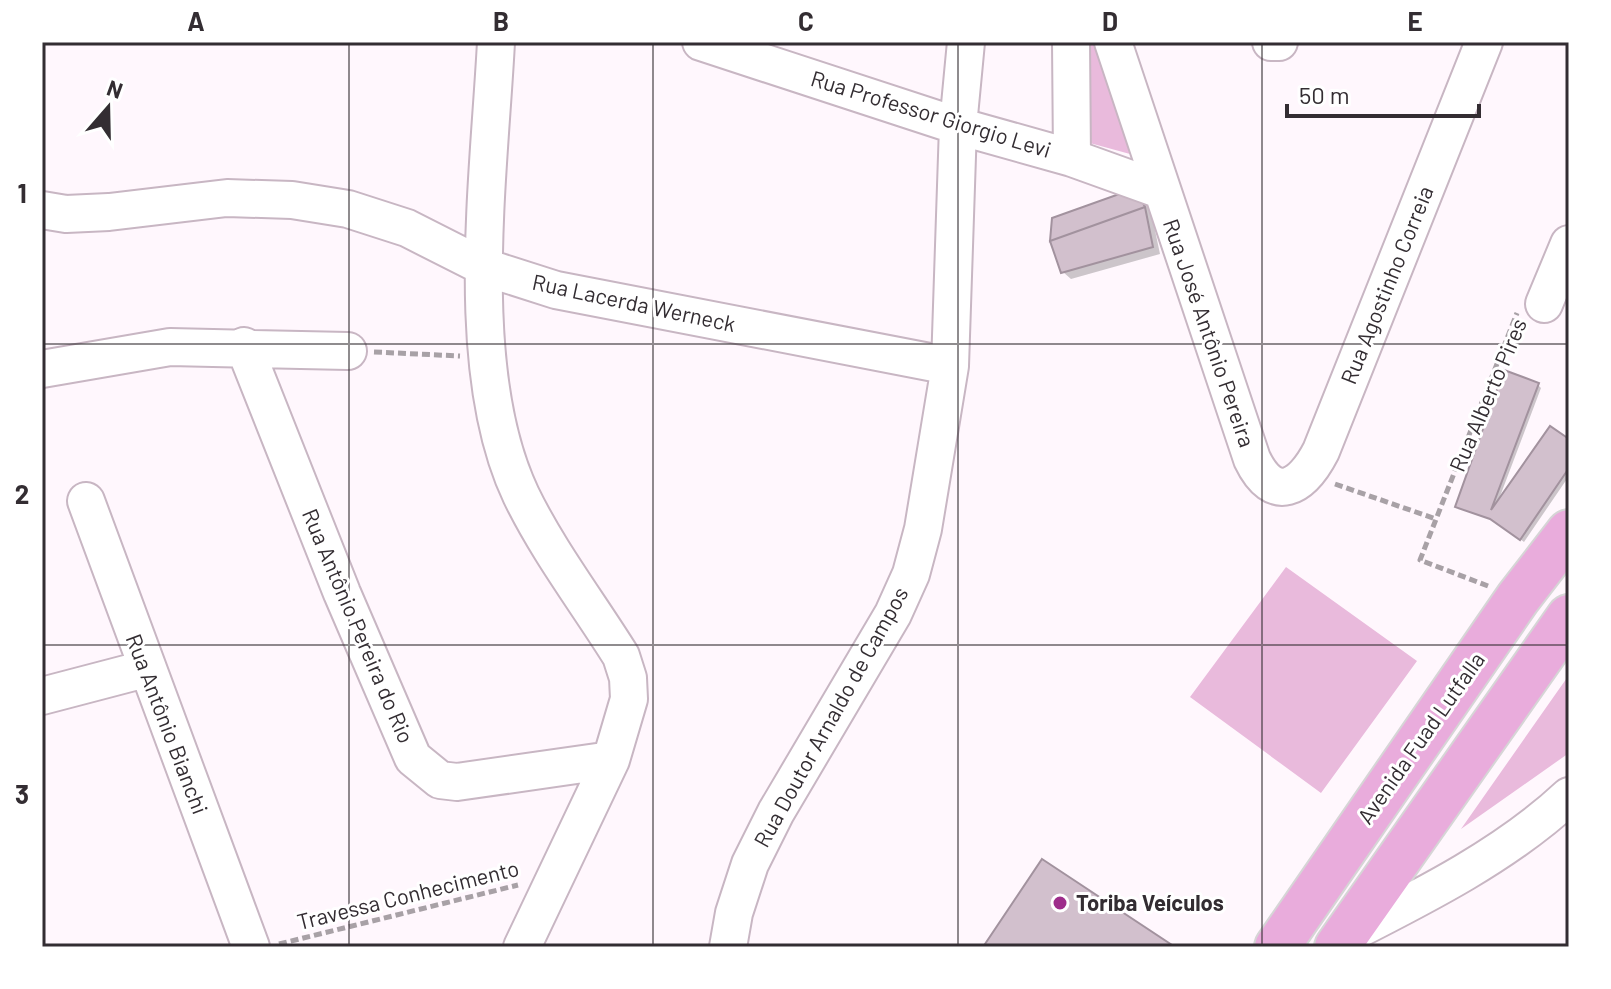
<svg xmlns="http://www.w3.org/2000/svg" width="1611" height="989" font-family="Barlow,sans-serif">
<style>
.green{fill:#e9badc}
.shadow{fill:#0003}
.building{fill:#d2c0cd;stroke:#a2929e;stroke-width:2}
.lines{fill:none;stroke-linecap:round;stroke-linejoin:round}
.minor-casing{stroke:#c8b6c3;stroke-width:40}
.major-casing{stroke:#d6d5d6;stroke-width:48}
.path{stroke:#a8a1a6;stroke-width:5;stroke-dasharray:8 4;stroke-linecap:butt}
.minor{stroke:#fff;stroke-width:36}
.major{stroke:#e9acdc;stroke-width:44}
.grid{fill:none;stroke:#332d32;stroke-width:2;stroke-opacity:0.55}
.poi-dot{fill:#9e2d8b;stroke:#fff;stroke-width:3}
.labels{text-anchor:middle;stroke-width:6;stroke-linejoin:round;paint-order:stroke}
.street-label{font-size:22px;fill:#332d32;stroke:#fff}
.poi-label{font-size:22px;font-weight:bold;fill:#332d32;stroke:#fff;text-anchor:start}
.neatline{fill:none;stroke:#332d32;stroke-width:3}
.grid-label{font-size:26px;text-anchor:middle;font-weight:bold;fill:#332d32}
</style>
<rect width="100%" height="100%" fill="#fff7fd"/>
<path class="green" d="M1077,42h31l33,115 -55,-15z
M1286,567l131,94 -96,132 -131,-96z
M1569,675v78l-108,76 96,-137z"/>
<path class="shadow" d="M1143,198l9,18 8,38 -89,25 -8,-7z
M1538,385l3,3 -42,111 70,-58v35l-45,66 -28,-21 -38,-14z"/>
<path class="building" d="M1136,188l9,19 -95,34 2,-23z
M1145,207l8,40 -92,26 -11,-32z
M1504,370l35,13 -48,127 59,-84 19,13v29l-49,72 -30,-21 -35,-12z
M1042,859l133,88h-192z"/>
<g class="lines">
<g class="minor-casing">
<path id="minor" d="M496,42c-7,135 -34,329 25,453 27,56 67,108 100,161l7,22 1,21 -18,61 -89,187
M701,42l257,84 114,32 89,32
M1071,42l1,116
M1113,42l139,417c22,46 50,29 69,-8l163,-409
M1271,42h8
M42,210l24,4 43,-2 118,-14 65,2 56,9 59,19 77,39 72,23 394,76
M1544,304l25,-60
M244,346l98,247 71,165 27,22 17,2 154,-22
M42,369l128,-22 178,4
M86,501l165,446
M42,696l103,-27
M1345,936c77,-39 161,-81 224,-140
M728,947l6,-34 16,-49 26,-52 117,-198 18,-40 12,-45 27,-163 8,-240 8,-84"/>
</g>
<g class="major-casing">
<path id="major" d="M1277,947l241,-349 51,-66
M1337,947l232,-330"/>
</g>
<path class="path" d="M374,352l86,4
M1335,484l101,35
M1488,586l-68,-26 97,-247
M279,944l239,-59"/>
<use href="#minor" class="minor"/>
<use href="#major" class="major"/>
</g>
<path class="grid" d="M349,42v905M653,42v905M958,42v905M1262,42v905M42,344h1527M42,645h1527"/>
<circle class="poi-dot" cx="1060" cy="903" r="8"/>
<g class="labels">
<g class="street-label">
<text transform="translate(931 114) rotate(17)" y="8">Rua Professor Giorgio Levi</text>
<text transform="translate(1387 285) rotate(-68)" y="8">Rua Agostinho Correia</text>
<text transform="translate(634 303) rotate(12)" y="8">Rua Lacerda Werneck</text>
<text transform="translate(1209 333) rotate(71)" y="8">Rua José Antônio Pereira</text>
<text transform="translate(1488 395) rotate(-67)" y="8">Rua Alberto Pires</text>
<text transform="translate(358 626) rotate(67)" y="8">Rua Antônio Pereira do Rio</text>
<text transform="translate(831 717) rotate(-61)" y="8">Rua Doutor Arnaldo de Campos</text>
<text transform="translate(167 724) rotate(69)" y="8">Rua Antônio Bianchi</text>
<text transform="translate(1421 738) rotate(-55)" y="8">Avenida Fuad Lutfalla</text>
<text transform="translate(408 895) rotate(-14)" y="8">Travessa Conhecimento</text>
</g>
<g class="poi-label">
<text x="1076" y="911">Toriba Veículos</text>
</g>
</g>
<rect width="1611" height="989" fill="none" stroke="#ffffff" stroke-width="88"/>
<g transform="translate(108 108) rotate(20)" stroke="#ffffff" stroke-width="6" paint-order="stroke">
<path d="M0-6L14 30L0 20L-14 30Z" fill="#332d32"/>
<text y="-12" font-size="22" font-weight="bold" text-anchor="middle" fill="#332d32">N</text>
</g>
<path d="M1287 104v12h192v-12" fill="none" stroke="#332d32" stroke-width="4"/>
<text x="1299" y="104" font-size="24" fill="#332d32" stroke="#ffffff" stroke-width="6" paint-order="stroke">50 m</text>
<rect x="44" y="44" width="1523" height="901" class="neatline"/>
<g class="grid-label">
<text x="196" y="31">A</text>
<text x="501" y="31">B</text>
<text x="806" y="31">C</text>
<text x="1110" y="31">D</text>
<text x="1415" y="31">E</text>
<text x="22" y="203">1</text>
<text x="22" y="504">2</text>
<text x="22" y="804">3</text>
</g>
</svg>
